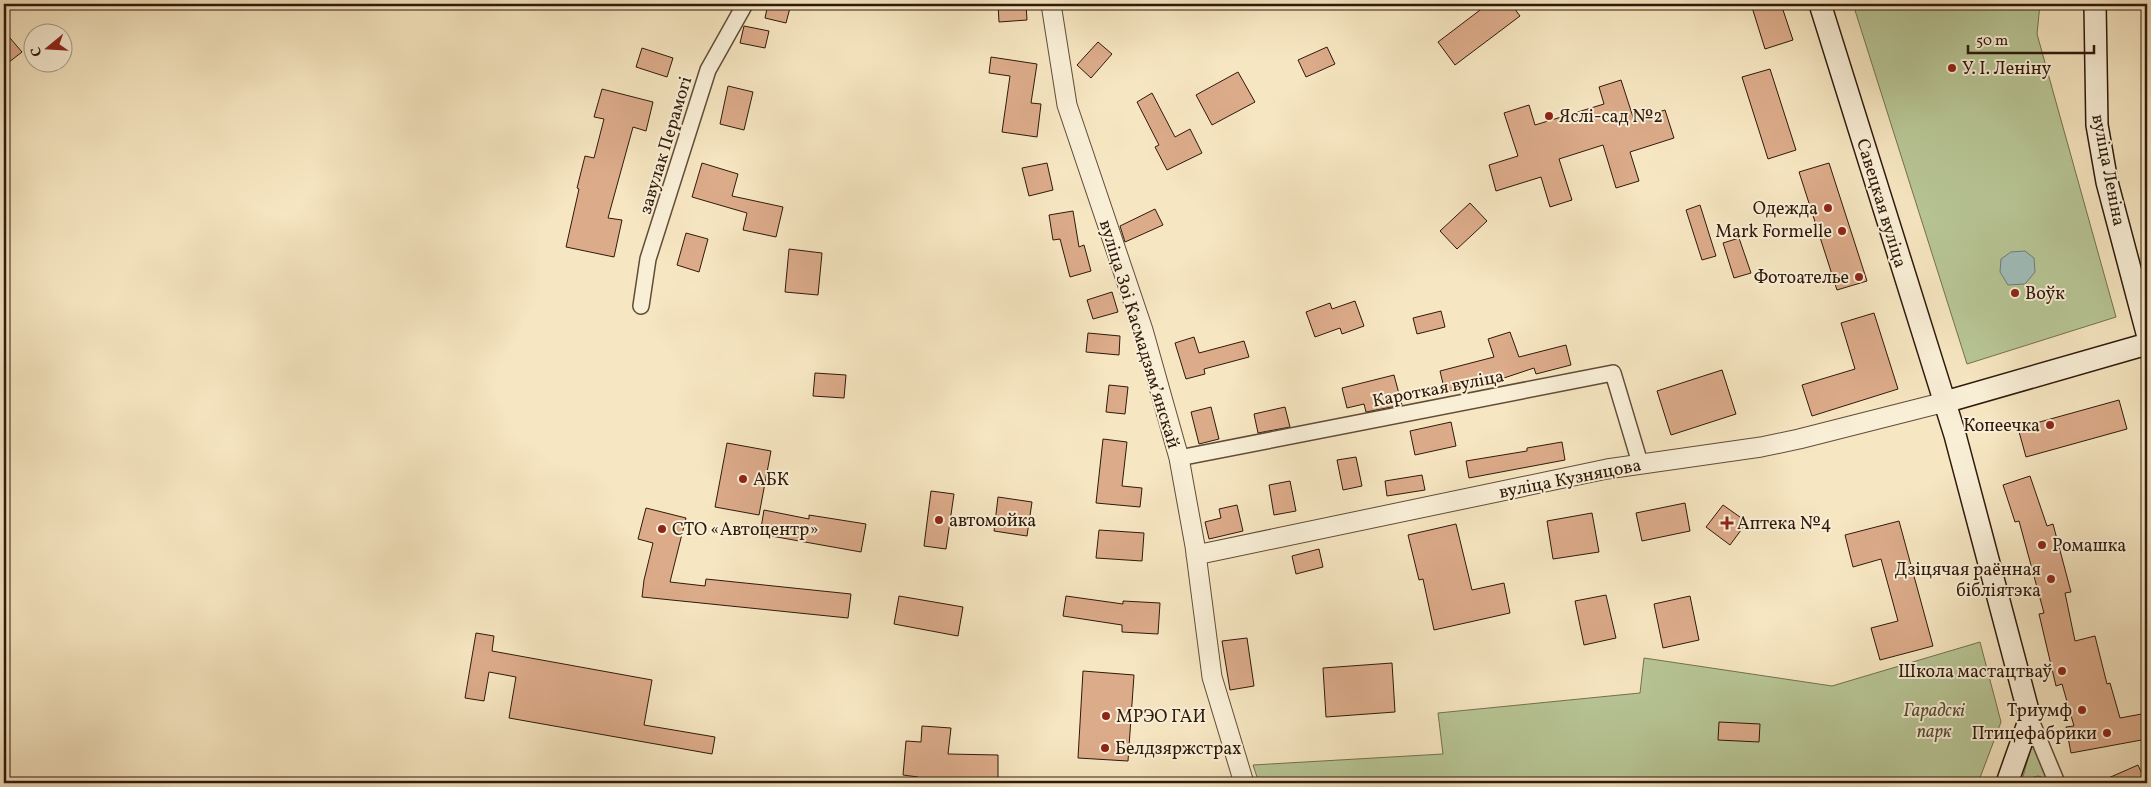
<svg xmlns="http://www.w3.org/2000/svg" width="2151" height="787" font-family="Vollkorn,serif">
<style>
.green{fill:#b8c696;stroke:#747050}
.water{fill:#9fbebb;stroke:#727c75}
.building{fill:#dcab8a;stroke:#2f190b}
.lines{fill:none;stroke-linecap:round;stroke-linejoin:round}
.minor-casing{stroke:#614c38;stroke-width:18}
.tertiary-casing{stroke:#614c38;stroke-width:21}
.secondary-casing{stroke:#2f190b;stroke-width:24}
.minor{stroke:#f9efd7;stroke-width:15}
.tertiary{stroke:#f9efd7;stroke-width:19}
.secondary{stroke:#f9efd7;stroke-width:21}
.poi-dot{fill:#8f2418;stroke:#f9efd7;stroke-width:2}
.labels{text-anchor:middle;stroke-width:4;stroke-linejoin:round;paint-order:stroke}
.poi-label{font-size:18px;fill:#2f190b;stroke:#f9efd7;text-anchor:start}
.street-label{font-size:18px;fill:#2f190b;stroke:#f9efd7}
.park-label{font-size:18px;font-style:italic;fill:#584d35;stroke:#f9efd7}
</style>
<rect width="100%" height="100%" fill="#f6e6c1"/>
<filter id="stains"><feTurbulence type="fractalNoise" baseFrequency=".004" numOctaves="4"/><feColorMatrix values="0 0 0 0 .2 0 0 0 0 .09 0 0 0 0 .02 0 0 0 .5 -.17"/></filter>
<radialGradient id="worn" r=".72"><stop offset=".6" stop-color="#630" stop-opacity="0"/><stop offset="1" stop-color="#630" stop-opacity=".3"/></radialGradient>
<path class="green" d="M1853,4h187l-3,30 79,283 -149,47z
M1980,642l21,80 -23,61h-719l-6,-18 190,-11 -5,-41 202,-20 4,-35 188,28z
M2033,741l15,38 -10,-3 -16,4z"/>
<path class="water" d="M2025,251l9,7 1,14 -10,12 -17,1 -8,-13 1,-13 10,-7z"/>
<path class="building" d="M768,4h23l-5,19 -21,-5z
M998,4h28l1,16 -28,2z
M1488,4h23l9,12 -65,49 -17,-23z
M1751,4h30l12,36 -28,9z
M744,26l25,5 -4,17 -25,-5z
M4,31l18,21 -18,14z
M1098,42l14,12 -21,24 -14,-13z
M1327,47l8,17 -29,13 -8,-17z
M642,48l31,10 -6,19 -31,-10z
M991,57l46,7 -6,39 10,1 -4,33 -35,-5 8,-56 -21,-3z
M1770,69l26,81 -28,9 -26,-82z
M1238,72l17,30 -43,23 -16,-30z
M1621,80l13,40 31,-10 9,28 -44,14 9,29 -23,7 -13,-43 -44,14 13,41 -22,7 -9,-30 -45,14 -7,-26 29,-9 -14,-43 25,-8 6,20 69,-21 -5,-17z
M728,86l25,6 -9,38 -24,-6z
M602,89l51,13 -7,29 -13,-4 -25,91 14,2 -8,37 -48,-10 13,-58 -2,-1 8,-32 9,2 10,-39 -10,-2z
M1152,93l23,44 15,-8 12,24 -35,17 -12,-23 4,-2 -22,-43z
M702,163l36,11 -6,22 51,11 -7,30 -33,-7 4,-17 -55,-16z
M1047,163l6,27 -24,6 -7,-28z
M1829,163l38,118 -30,9 -38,-118z
M1470,203l17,18 -30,28 -17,-18z
M1700,205l16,51 -14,4 -16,-50z
M1155,209l8,16 -38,17 -5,-16z
M1073,211l6,36 5,-2 7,26 -21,6 -10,-38 -7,1 -4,-25z
M686,233l22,6 -9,33 -22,-7z
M1739,238l12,35 -17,5 -11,-35z
M789,249l33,4 -4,42 -33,-3z
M1112,292l6,20 -25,7 -6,-19z
M1355,301l9,25 -22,8 -2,-6 -25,9 -9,-25 24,-9 2,6z
M1441,311l4,16 -28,7 -4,-16z
M1874,313l24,76 -86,27 -10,-31 53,-16 -14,-46z
M1510,332l9,25 47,-12 5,20 -35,9 -2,-6 -33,11 -56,13 -5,-21 54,-14 -6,-18z
M1088,333l32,3 -1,19 -33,-3z
M1194,337l5,16 45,-12 5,16 -45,12 1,5 -19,5 -11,-36z
M1722,370l14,44 -65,21 -14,-44z
M815,373l31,2 -2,23 -31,-2z
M1394,375l8,30 -36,7 -2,-8 -17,4 -5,-20z
M1109,385l19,2 -3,27 -19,-2z
M2119,400l8,29 -101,28 -8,-29z
M1211,407l8,32 -20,5 -8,-32z
M1285,407l5,20 -32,6 -4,-19z
M1451,422l5,24 -41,9 -5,-24z
M1103,439l24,3 -5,44 20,2 -2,19 -44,-4z
M1562,442l3,18 -96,18 -3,-17 61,-10v-3z
M727,443l44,8 -12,64 -44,-8z
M1356,457l6,29 -19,4 -6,-30z
M1422,475l3,15 -38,6 -2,-15z
M2030,476l17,50 6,-2 18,68 -6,1 10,48 20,-5 12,48 3,-1 10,35 27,-5v26l-76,14 -5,-26 8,-1 -12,-42 -6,2 -17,-72 5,-1 -25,-92 -4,1 -12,-37z
M1290,481l6,30 -22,4 -5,-30z
M931,491l23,3 -8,55 -22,-3z
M998,497l34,5 -5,34 -33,-5z
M1685,503l5,28 -48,10 -6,-28z
M1237,505l6,26 -34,8 -4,-17 16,-4 -2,-9z
M1723,505l24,17 -17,23 -24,-18z
M646,508l40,10 -16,64 35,4 1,-7 145,15 -3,24 -206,-21 2,-17 9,-37 -15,-4z
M764,510l45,9v-4l57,9 -5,28 -101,-18z
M1592,513l7,39 -46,7 -6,-38z
M1899,521l34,125 -53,14 -9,-32 27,-7 -17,-62 -28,8 -8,-32z
M1456,524l16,66 32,-7 6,30 -76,17 -11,-51 -4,1 -11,-45z
M1099,530l45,3 -2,28 -46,-3z
M1319,549l4,18 -27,7 -4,-18z
M1606,595l10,43 -32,7 -9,-44z
M899,596l64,11 -5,29 -64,-12z
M1066,596l57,8v-3l37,2 -2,31 -36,-2v-7l-59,-9z
M1690,596l9,44 -36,8 -9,-44z
M476,633l18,3 -2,15 160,29 -8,45 71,12 -3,17 -203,-36 7,-41 -27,-5 -5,29 -19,-3z
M1247,638l7,48 -24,4 -8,-49z
M1392,663l3,49 -69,5 -3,-49z
M1083,671l51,4 -6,86 -50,-3z
M1719,722l41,2 -1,18 -41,-2z
M922,726l29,2 -3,26 50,1v28h-81l1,-6 -15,-2 3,-34 15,1z
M2138,765l5,11 -15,7h-31z"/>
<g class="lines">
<g class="minor-casing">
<path id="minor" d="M641,306l7,-47 60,-189 37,-66
M1179,458l434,-85 27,90
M2030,718l27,65"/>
</g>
<g class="tertiary-casing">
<path id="tertiary" d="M1051,4l16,101 76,225 36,128 16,88 17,131 32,106
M1196,555l411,-86 154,-22 38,-8 146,-37"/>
</g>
<g class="secondary-casing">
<path id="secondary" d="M1820,4l135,431 75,283 -23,65
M2095,4l2,121 10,57 40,151
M1945,402l202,-58"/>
</g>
<use href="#minor" class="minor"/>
<use href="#tertiary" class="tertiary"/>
<use href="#secondary" class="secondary"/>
</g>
<g class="poi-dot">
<circle cx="1952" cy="68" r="5"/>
<circle cx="1549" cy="116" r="5"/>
<circle cx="1828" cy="208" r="5"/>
<circle cx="1842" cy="231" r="5"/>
<circle cx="1859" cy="277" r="5"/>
<circle cx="2015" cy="293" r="5"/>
<circle cx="2050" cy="425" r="5"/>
<circle cx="743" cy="479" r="5"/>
<circle cx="939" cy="520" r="5"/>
<path d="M1724.5 515.5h5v5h5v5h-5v5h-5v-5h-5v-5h5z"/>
<circle cx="662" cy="529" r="5"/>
<circle cx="2042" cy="545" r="5"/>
<circle cx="2051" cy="579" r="5"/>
<circle cx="2062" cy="671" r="5"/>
<circle cx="2082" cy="710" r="5"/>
<circle cx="1106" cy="716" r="5"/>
<circle cx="2107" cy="733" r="5"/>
<circle cx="1105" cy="748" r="5"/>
</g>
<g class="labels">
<g class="poi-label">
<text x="1962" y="74">У. І. Леніну</text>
<text x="1559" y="122">Яслі-сад №2</text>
<text x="1818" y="214" text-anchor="end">Одежда</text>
<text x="1832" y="237" text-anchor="end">Mark Formelle</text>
<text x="1849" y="283" text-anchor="end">Фотоателье</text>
<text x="2025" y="299">Воўк</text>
<text x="2040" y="431" text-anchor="end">Копеечка</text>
<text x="753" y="485">АБК</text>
<text x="949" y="526">автомойка</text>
<text x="1737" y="529">Аптека №4</text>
<text x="672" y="535">СТО «Автоцентр»</text>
<text x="2052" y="551">Ромашка</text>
<text x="2041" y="575" text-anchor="end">Дзіцячая раённая<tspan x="2041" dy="21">бібліятэка</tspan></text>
<text x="2052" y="677" text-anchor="end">Школа мастацтваў</text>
<text x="2072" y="716" text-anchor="end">Триумф</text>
<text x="1116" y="722">МРЭО ГАИ</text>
<text x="2097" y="739" text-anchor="end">Птицефабрики</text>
<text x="1115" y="754">Белдзяржстрах</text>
</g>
<g class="street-label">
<text transform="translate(665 145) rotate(-73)" y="6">завулак Перамогі</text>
<text transform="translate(2109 170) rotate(79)" y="6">вуліца Леніна</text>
<text transform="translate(1882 203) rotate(73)" y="6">Савецкая вуліца</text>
<text transform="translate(1140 334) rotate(73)" y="6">вуліца Зоі Касмадзямʼянскай</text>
<text transform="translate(1438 388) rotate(-11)" y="6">Кароткая вуліца</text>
<text transform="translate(1570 478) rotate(-11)" y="6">вуліца Кузняцова</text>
</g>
<g class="park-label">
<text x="1934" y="716">Гарадскі<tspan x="1934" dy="21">парк</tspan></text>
</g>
</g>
<rect width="2151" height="787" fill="none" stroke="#f6e6c1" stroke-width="20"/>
<rect x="5" y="5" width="2141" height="777" fill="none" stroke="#2f190b" stroke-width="2.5"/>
<rect x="10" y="10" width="2131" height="767" fill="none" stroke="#2f190b"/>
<g transform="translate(48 48) rotate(252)"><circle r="24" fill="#f9efd7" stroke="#a89985"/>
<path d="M0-4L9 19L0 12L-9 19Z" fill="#8f2418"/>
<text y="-8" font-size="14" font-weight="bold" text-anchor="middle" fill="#2f190b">С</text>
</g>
<path d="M1968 45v8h126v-8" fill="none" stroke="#2f190b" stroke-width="2.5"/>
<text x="1976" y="45" font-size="15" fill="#2f190b" stroke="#f9efd7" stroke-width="4" paint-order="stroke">50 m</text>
<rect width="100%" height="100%" filter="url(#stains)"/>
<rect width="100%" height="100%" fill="url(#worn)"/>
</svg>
